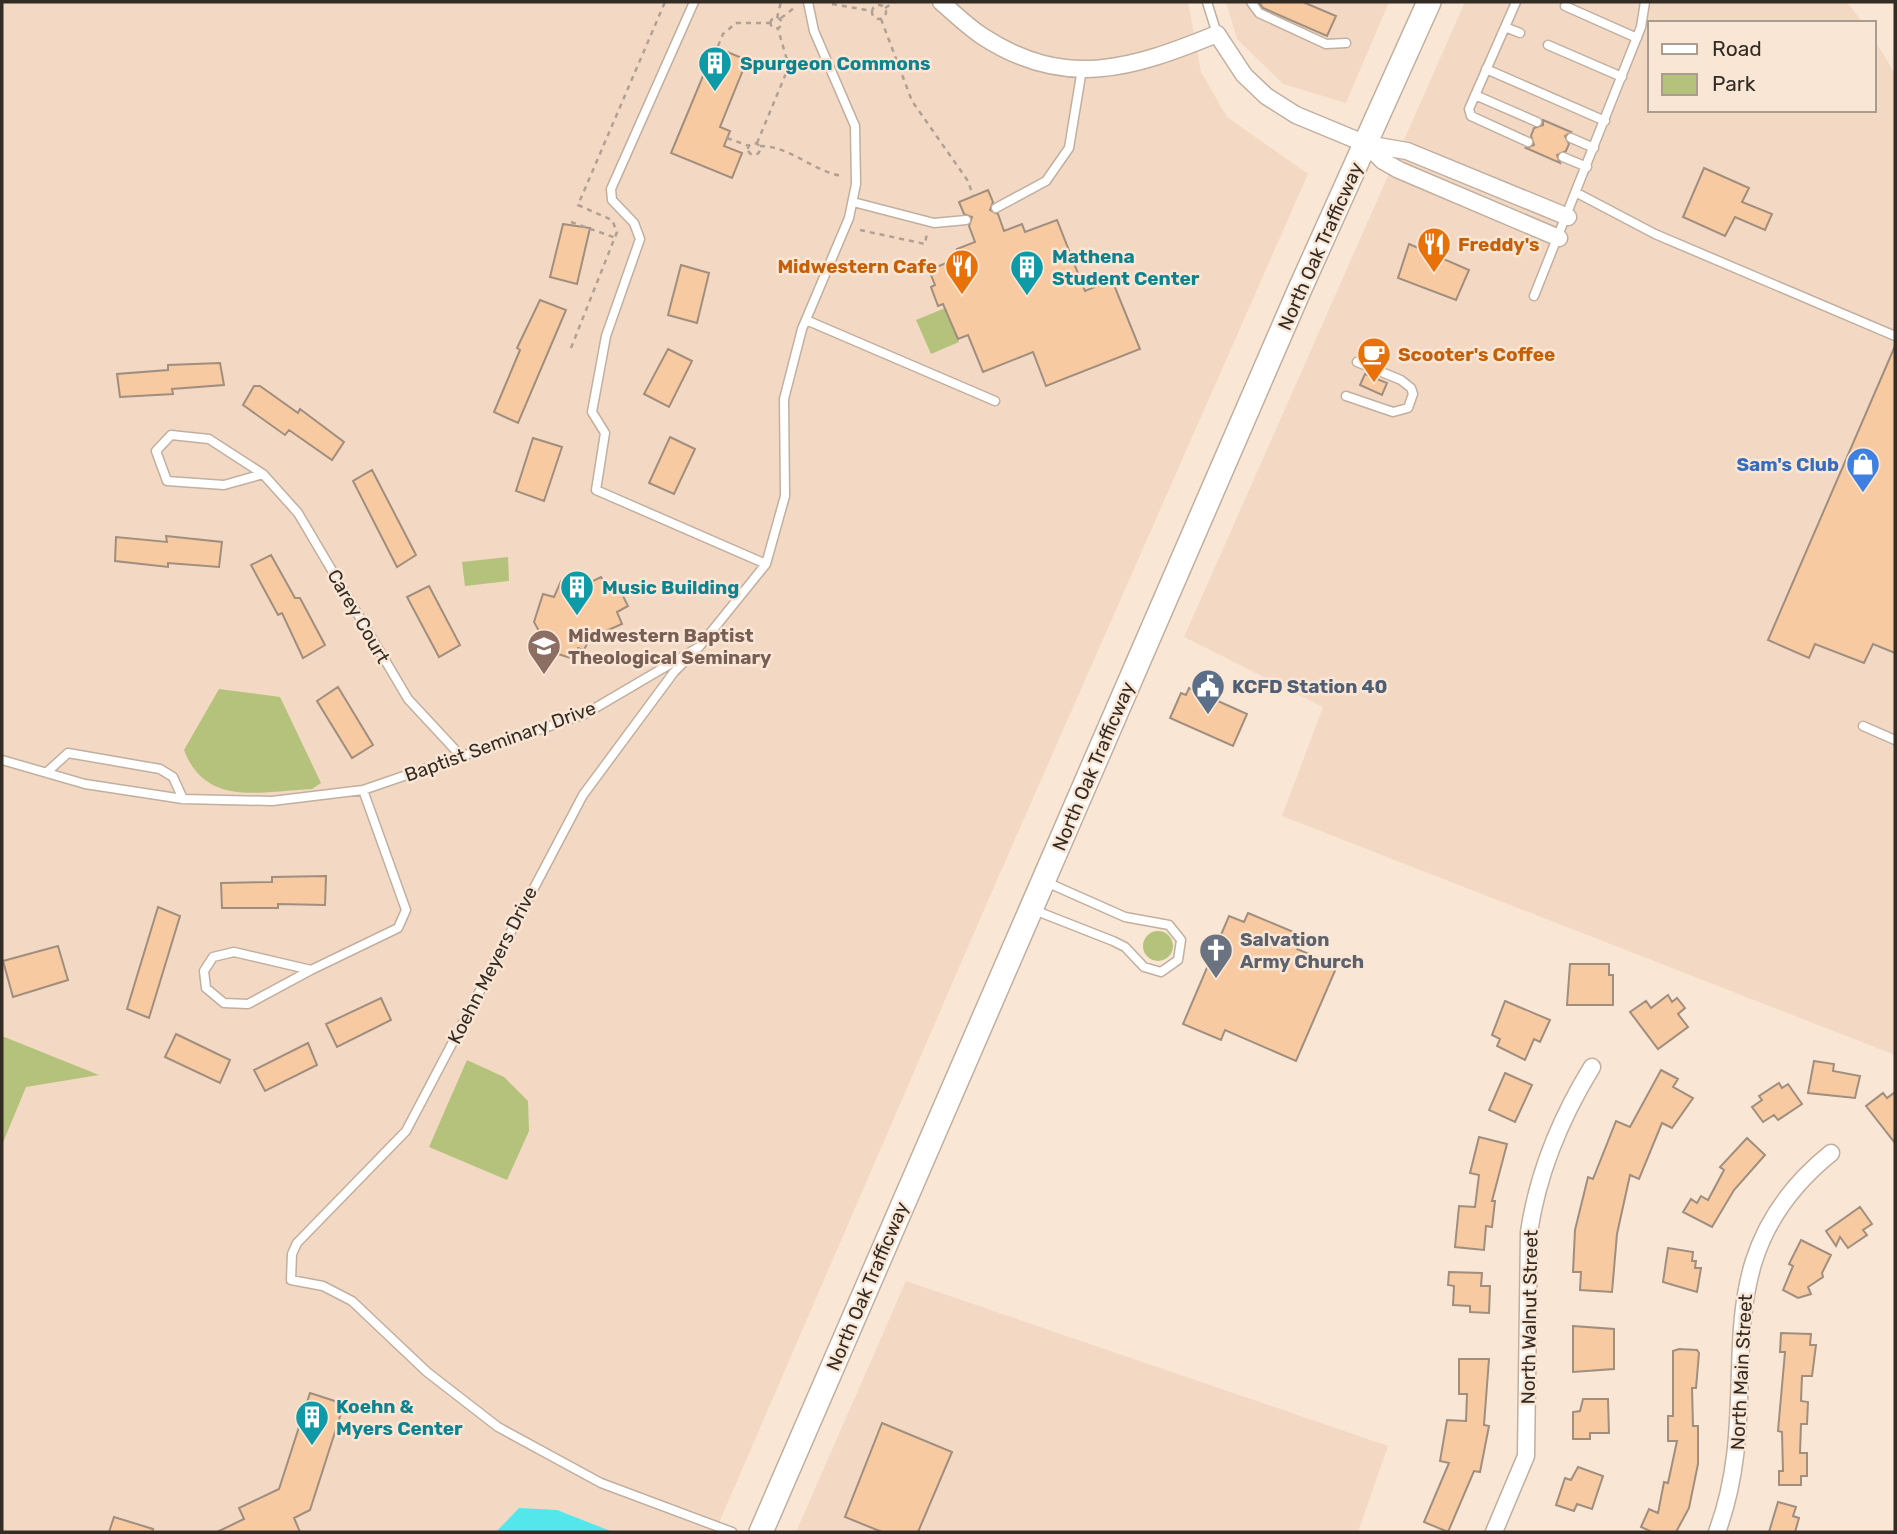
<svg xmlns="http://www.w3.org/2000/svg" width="1897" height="1534" font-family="Rubik,sans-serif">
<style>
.built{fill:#f3d9c4}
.green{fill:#b5c27b}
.water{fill:#53e6ea}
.building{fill:#f7caa1;stroke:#a08e7f;stroke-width:2}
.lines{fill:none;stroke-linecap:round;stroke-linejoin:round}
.lane-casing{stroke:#c1af9f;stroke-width:11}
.street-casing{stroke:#c1af9f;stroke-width:19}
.secondary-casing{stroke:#c1af9f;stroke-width:26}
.path{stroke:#b0a194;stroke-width:2.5;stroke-dasharray:5 5;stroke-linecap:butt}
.lane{stroke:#fff;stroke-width:8}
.street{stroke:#fff;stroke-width:16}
.secondary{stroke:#fff;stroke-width:23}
.labels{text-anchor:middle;stroke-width:5;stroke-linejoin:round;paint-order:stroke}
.culture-label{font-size:19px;font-weight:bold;fill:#0d838f;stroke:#f9e6d5;text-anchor:start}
.food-label{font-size:19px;font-weight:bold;fill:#c56008;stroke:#f9e6d5;text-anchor:start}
.street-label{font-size:19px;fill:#332c25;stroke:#f9e6d5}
.shop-label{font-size:19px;font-weight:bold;fill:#366cbe;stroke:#f9e6d5;text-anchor:end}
.education-label{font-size:19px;font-weight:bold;fill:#785e54;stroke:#f9e6d5;text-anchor:start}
.service-label{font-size:19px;font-weight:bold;fill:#4e5e75;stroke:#f9e6d5;text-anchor:start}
.worship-label{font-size:19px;font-weight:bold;fill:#5b616d;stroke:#f9e6d5;text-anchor:start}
</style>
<rect width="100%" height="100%" fill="#f9e6d5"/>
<path class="built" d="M2,2h1186l13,70 26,45 81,57 -315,715 -278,643h-713z
M1226,2h163l-43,101 -63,-19 -46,-45z
M1465,2h382l16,21h-213v87h224v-71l21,35v981l-613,-239 41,-109 -139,-70z
M906,1281l482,165 -30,86h-562z"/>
<path class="green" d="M945,308l14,34 -28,12 -15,-34z
M508,557l1,24 -44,5 -3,-24z
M219,689l61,8 41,86 -9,6c-50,2 -106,19 -128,-39z
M1143 946a15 15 0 1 1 30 0a15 15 0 1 1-30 0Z
M2,1036l97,39 -73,12 -24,58z
M467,1060l37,17 24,24 1,30 -22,49 -78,-33z"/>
<path class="water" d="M519,1508l38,2 56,22h-117z"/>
<path class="building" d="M1259,2h44l33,14 -9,20 -64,-28z
M715,47l32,13 -27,67 10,4 -6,15 18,7 -10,25 -61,-25z
M1543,120l28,12 -6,4 4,8 -3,7 -9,4 3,8 -34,-15 8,-3 -3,-9 3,-8 9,-3z
M1704,168l45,20 -7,14 30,12 -7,16 -30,-13 -10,19 -42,-19z
M988,190l5,12 -3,8 8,4 6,17 18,-7 3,8 32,-12 28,71 27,-11 28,69 -94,37 -13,-34 -50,20 -15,-37 -10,4 -15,-35 -5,2 -7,-19 4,-2 -6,-15 32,-13 -4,-8 18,-7 -6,-16 3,-9 -8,-3 -5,-12z
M563,224l27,4 -13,56 -27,-7z
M1409,244l60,26 -13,30 -58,-22z
M681,265l28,8 -12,50 -29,-8z
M540,300l26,10 -48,113 -24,-11 26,-62 -3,-2z
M1895,346v307l-22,-9 -9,19 -49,-19 -6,14 -41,-18z
M668,349l24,12 -23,46 -25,-13z
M220,363l4,22 -52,4 1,5 -53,3 -3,-23 51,-4v-5z
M1365,374l22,9 -5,12 -22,-10z
M254,386h6l38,27 2,-4 44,33 -12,18 -43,-30 -4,5 -42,-30z
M670,437l25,12 -21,45 -25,-11z
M533,438l29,9 -18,54 -28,-10z
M372,470l44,85 -19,12 -44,-86z
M166,536l56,6 -3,25 -51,-4v4l-53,-6 1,-24 51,5z
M271,555l24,43h5l25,47 -22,13 -21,-45 -4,2 -27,-50z
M601,577l5,9 10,-4 12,24 -11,6 5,12 -32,14 -6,12 -6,-2 -4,11 -29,-9 1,-6 -12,-22 9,-28 11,3 7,-16 16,8z
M429,586l31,59 -21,12 -32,-60z
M338,687l35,58 -21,13 -35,-57z
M1189,688l58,26 -14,32 -63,-28 11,-25 5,2z
M326,876l-1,29 -47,-1v4h-56l-1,-25 51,-1v-5z
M158,907l22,9 -31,102 -22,-9z
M1248,913l55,23 -6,13 40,17 -41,95 -71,-31 -4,10 -38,-16 46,-108 15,6z
M58,946l10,34 -55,17 -10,-36z
M1570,964h39v11h4v30h-46z
M1668,995l4,7 5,-4 8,10 -7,6 10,13 -30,22 -28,-37 16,-11 5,7z
M381,998l10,22 -54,27 -11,-23z
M1505,1001l45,19 -10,22 -6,-3 -9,21 -28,-14 3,-7 -8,-4z
M176,1034l54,26 -10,23 -55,-26z
M308,1043l9,22 -52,26 -11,-21z
M1814,1061l20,3 -1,7 27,5 -5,22 -47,-5z
M1661,1070l17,9 -5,8 20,11 -21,30 -10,-5 -23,56 -9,-4 -13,59 -5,58 -32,-2 1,-18h-8l2,-42 13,-53 5,2 23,-58 14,6z
M1505,1073l27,12 -17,37 -26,-12z
M1779,1083l3,5 6,-4 14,20 -24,16 -4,-5 -11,7 -11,-15 10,-7 -3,-4z
M1895,1092v51l-29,-37 17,-13 4,5z
M1479,1137l28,7 -15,57h3l-3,26 -6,-1 -2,24 -29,-3 4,-41 16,1 4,-32 -9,-2z
M1747,1138l18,17 -31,35 -22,37 -29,-15 8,-13 6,4 4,-7 7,4 16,-30 -4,-3z
M1860,1207l12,17 -9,6 4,5 -19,13 -8,-11 -4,9 -10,-15z
M1801,1240l30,15 -9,18 1,4 -15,10 3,7 -13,4 -15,-8 10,-24 -4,-2z
M1668,1248l25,4 -1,9h4l-1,7h6l-4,24 -34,-10z
M1449,1272l33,1 -1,13h9l-1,27 -19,-1v-6l-17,-1 1,-19 -6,-1z
M1573,1326l41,3v40l-41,3z
M1781,1333l30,1 -1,11h6l-4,31h-10l-1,25 7,1 -1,22h-6l-1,29h7v23h-6v9h-22v-14h4l-1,-39 -4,-1 7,-79h-5z
M1679,1349l18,1 2,3 -3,35h-4l1,38h5v38l-9,44 -13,24h-24l-11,-5 8,-18 9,4 6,-31 4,1 9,-42h-9v-25h5v-65z
M1459,1359h30l-5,66 5,1 -9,46 -6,-1 -26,61 -24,-10 25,-59 -9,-2 7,-41 19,1 1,-27h-8z
M310,1393l34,11 -34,106 -16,8 6,14h-83l27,-13 -5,-11 40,-19z
M1583,1399h25l1,34h-19v6h-17v-27l7,-1z
M882,1423l70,29 -34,80h-36l-37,-15z
M1578,1467l25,9 -11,33 -15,-5 -3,7 -18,-6 9,-27 6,2z
M1778,1502l18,5 -3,9 6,2 -4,14h-26z
M114,1517l39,12 -1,3h-43z"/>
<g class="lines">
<g class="lane-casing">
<path id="lane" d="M694,2l-83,187 1,11 22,23 6,16 -34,97 -14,76 13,21 -9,57 170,74
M1207,2l10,32
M1251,2l8,11 67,31 20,-1
M1516,2l-47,107 2,7 57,26
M1565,6l72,32
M1505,27l15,6
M1548,45l74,32
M1486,69l119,52
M1475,95l62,27
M1571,138l23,10
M1563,157l24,10
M1577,193l78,41 240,102
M853,202l81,21 32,-3
M996,208l50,-27 23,-33 13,-79
M1534,296l107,-269 4,-25
M806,320l189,81
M1346,396l47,16 15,-4 5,-14 -2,-6 -10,-8 -44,-18
M171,435l38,4 54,35 -39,11 -57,-4 -11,-30z
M263,474l35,39 110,186 52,56
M692,654l-18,18 -91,123 -177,336 -109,112 -5,11 -1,26 32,6 29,15 75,71 71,55 103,56 131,49
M1863,726l32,14
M2,760l83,24 98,15 89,2 91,-11 222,-76 114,-67 67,-83 19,-68 -1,-97 18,-70 47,-111 7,-34 -1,-58 -41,-95 -6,-29
M46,773l22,-20 92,16 13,8 10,22
M1034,910l79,31 12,6 19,20 17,5 17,-12 3,-20 -12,-15 -44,-8 -79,-35
M234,952l77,18 -63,34 -24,-1 -18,-15 -2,-17 9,-14z
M311,970l87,-42 8,-18 -43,-120"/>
</g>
<g class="street-casing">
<path id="street" d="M941,2c13,11 26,24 41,34 84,55 151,32 235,-2l27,41 22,21 30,19 70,29 41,7 161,66
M1366,144l17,17 16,9 160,68
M1494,1532l32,-76 3,-224c9,-60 31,-113 63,-165
M1717,1532c53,-142 -25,-267 114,-379"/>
</g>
<g class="secondary-casing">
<path id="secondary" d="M761,1532l538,-1241 130,-289"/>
</g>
<path class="path" d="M832,4l40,7
M872 12a7 7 0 1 1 14 0a7 7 0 1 1-14 0Z
M885,8l10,-6
M770.5 23a5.5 5.5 0 1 1 11 0a5.5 5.5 0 1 1-11 0Z
M777,18l4,-16
M781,18l13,-10
M881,19l31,82 56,80 5,15
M718,46l5,-12 13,-11h34
M727,138l22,8
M748 149a6 6 0 1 1 12 0a6 6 0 1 1-12 0Z
M757,143l30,-72v-11l-9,-31
M760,146c31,0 53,26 83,30
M571,222l45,16
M860,230l65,14 2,-11
M571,348l46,-116 -5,-12 -34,-15 87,-203"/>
<use href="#lane" class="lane"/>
<use href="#street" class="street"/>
<use href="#secondary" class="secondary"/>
</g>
<defs>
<g id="building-pin" transform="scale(1.75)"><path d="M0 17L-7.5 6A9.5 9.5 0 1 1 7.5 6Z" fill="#0f9aa8" stroke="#f9e6d5"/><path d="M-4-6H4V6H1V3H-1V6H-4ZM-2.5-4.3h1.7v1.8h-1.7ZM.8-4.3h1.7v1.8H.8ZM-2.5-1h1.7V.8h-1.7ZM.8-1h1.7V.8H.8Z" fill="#fff"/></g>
<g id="restaurant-pin" transform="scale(1.75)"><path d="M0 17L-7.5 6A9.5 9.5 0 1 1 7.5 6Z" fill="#e8710a" stroke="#f9e6d5"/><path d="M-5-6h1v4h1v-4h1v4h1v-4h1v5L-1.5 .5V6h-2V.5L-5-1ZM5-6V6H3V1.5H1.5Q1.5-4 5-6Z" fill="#fff"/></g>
<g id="cafe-pin" transform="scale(1.75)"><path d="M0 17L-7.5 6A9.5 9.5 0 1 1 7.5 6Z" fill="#e8710a" stroke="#f9e6d5"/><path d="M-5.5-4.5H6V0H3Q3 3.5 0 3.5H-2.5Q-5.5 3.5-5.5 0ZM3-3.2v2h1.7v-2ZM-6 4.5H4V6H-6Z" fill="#fff"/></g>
<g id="shop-pin" transform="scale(1.75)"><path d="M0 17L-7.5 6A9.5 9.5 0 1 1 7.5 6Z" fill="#3f7fe0" stroke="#f9e6d5"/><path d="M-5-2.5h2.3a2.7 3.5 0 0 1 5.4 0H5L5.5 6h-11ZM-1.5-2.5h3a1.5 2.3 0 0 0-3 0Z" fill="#fff"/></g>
<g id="university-pin" transform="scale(1.75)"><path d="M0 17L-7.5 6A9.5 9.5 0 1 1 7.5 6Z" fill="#8d6e63" stroke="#f9e6d5"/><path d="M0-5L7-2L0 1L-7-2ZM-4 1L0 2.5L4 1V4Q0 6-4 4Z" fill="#fff"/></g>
<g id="civic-pin" transform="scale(1.75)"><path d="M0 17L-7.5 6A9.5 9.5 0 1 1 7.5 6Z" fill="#5c6f8a" stroke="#f9e6d5"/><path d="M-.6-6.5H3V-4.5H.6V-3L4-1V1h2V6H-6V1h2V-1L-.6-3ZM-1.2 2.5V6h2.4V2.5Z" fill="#fff"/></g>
<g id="church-pin" transform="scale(1.75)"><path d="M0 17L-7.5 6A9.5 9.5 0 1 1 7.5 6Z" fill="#6b7280" stroke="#f9e6d5"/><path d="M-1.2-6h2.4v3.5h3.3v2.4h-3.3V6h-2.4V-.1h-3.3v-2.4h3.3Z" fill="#fff"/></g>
</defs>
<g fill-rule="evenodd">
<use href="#building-pin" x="715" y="63"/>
<use href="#restaurant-pin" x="1434" y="244"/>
<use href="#restaurant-pin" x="962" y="266"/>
<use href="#building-pin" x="1027" y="267"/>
<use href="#cafe-pin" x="1374" y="354"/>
<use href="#shop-pin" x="1863" y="464"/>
<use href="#building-pin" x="577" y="587"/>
<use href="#university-pin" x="544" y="646"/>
<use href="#civic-pin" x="1208" y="686"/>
<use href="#church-pin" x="1216" y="950"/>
<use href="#building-pin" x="312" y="1417"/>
</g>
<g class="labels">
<g class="culture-label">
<text x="740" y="70">Spurgeon Commons</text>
<text x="1052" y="263">Mathena<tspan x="1052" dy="22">Student Center</tspan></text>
<text x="602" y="594">Music Building</text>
<text x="336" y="1413">Koehn &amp;<tspan x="336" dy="22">Myers Center</tspan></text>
</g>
<g class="food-label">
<text x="1458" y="251">Freddy's</text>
<text x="937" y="273" text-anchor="end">Midwestern Cafe</text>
<text x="1398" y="361">Scooter's Coffee</text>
</g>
<g class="street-label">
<text transform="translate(1320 246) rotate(-66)" y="7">North Oak Trafficway</text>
<text transform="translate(359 616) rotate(60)" y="7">Carey Court</text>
<text transform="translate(500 741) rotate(-20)" y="7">Baptist Seminary Drive</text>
<text transform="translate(1093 766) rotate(-67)" y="7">North Oak Trafficway</text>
<text transform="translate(492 965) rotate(-63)" y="7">Koehn Meyers Drive</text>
<text transform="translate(867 1286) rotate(-67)" y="7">North Oak Trafficway</text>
<text transform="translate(1529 1317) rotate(-89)" y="7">North Walnut Street</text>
<text transform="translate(1741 1372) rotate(-87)" y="7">North Main Street</text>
</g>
<g class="shop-label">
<text x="1839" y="471">Sam's Club</text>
</g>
<g class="education-label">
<text x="568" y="642">Midwestern Baptist<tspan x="568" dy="22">Theological Seminary</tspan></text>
</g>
<g class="service-label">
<text x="1232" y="693">KCFD Station 40</text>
</g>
<g class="worship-label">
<text x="1240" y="946">Salvation<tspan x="1240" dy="22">Army Church</tspan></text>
</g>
</g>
<rect width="1897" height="1534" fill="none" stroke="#332c25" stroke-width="7"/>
<rect x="1648" y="21" width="228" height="91" fill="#f9e6d5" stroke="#aa9c8f" stroke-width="2"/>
<rect x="1662" y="44" width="35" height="10" fill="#ffffff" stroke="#aa9c8f" stroke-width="2"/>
<text x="1712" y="56" font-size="21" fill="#332c25">Road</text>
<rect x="1662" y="74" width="35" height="21" fill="#b5c27b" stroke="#aa9c8f" stroke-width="2"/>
<text x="1712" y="91" font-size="21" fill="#332c25">Park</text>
</svg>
